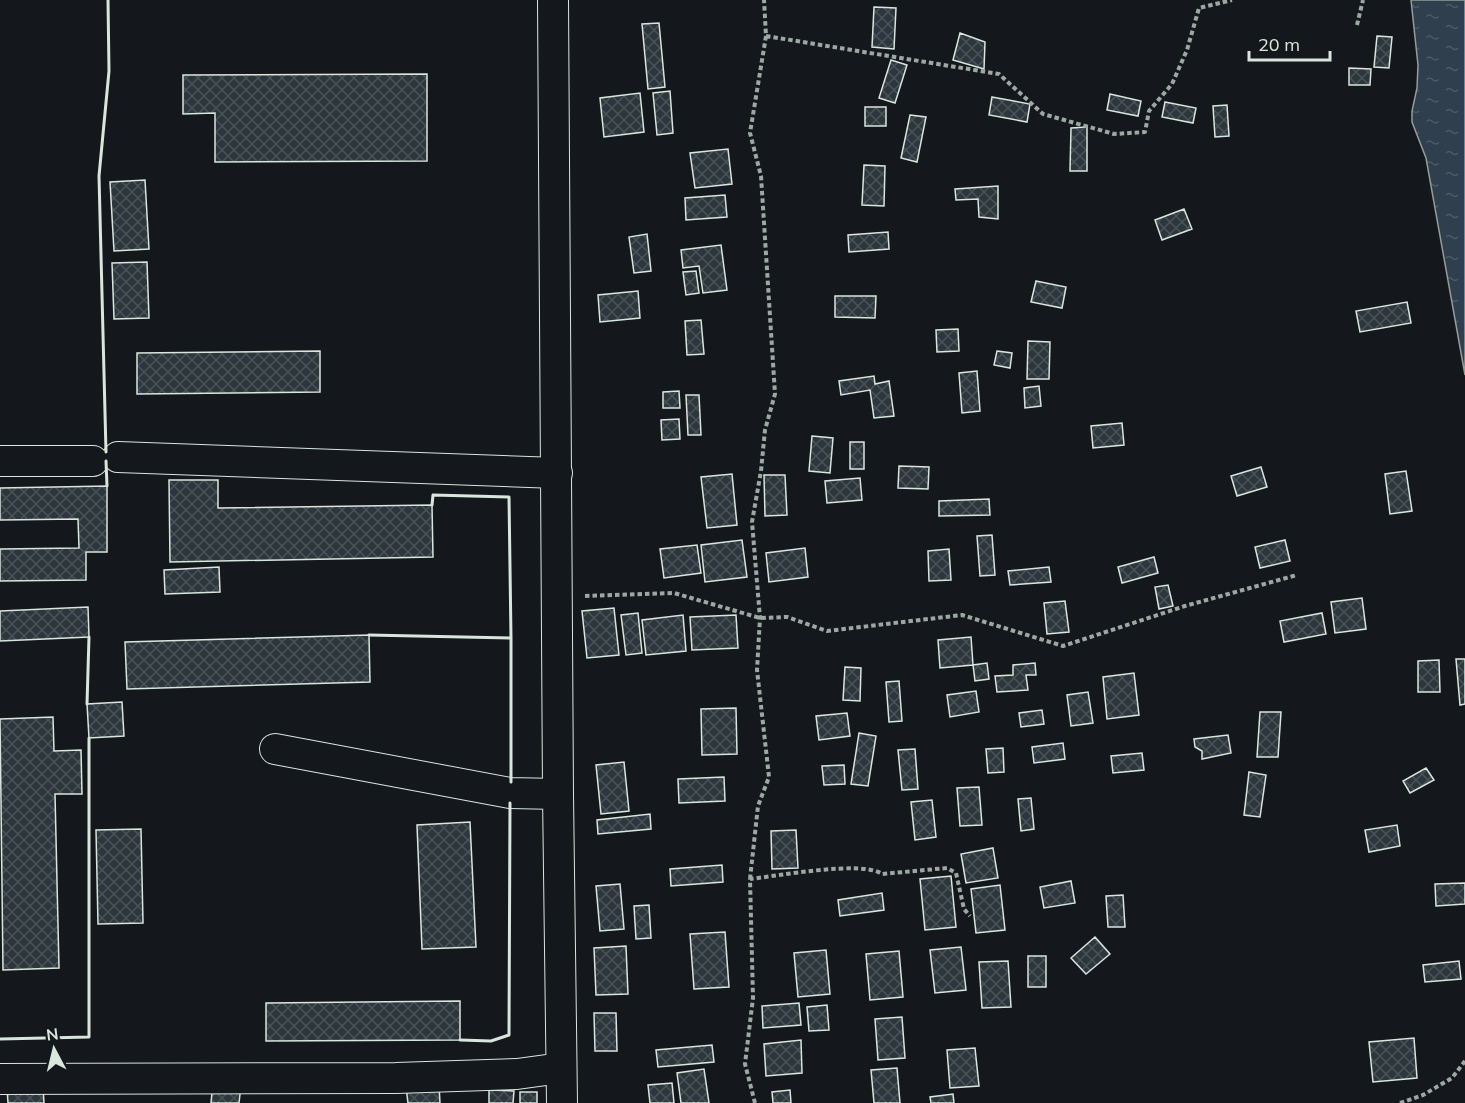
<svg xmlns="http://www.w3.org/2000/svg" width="1465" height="1103" font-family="Mulish,sans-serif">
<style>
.water{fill:url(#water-ripples);stroke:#939e99;stroke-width:1.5}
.building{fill:url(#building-cross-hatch);stroke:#d8e6dc;stroke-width:1.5}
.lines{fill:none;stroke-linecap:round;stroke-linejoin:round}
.minor-casing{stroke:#d8e6dc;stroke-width:32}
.path{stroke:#9da8a2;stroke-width:4;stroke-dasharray:4.5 3;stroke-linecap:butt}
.minor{stroke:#14181c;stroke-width:30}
.wall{stroke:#d8e6dc;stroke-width:3}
</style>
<defs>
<pattern id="water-ripples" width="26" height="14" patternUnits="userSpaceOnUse" patternTransform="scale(1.5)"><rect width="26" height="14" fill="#2f3f4d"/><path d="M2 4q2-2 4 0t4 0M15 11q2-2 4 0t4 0" fill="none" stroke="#4c5b66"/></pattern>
<pattern id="building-cross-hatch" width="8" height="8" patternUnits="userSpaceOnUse" patternTransform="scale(1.5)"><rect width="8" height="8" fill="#2c363c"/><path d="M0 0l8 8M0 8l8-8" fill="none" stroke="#4a5358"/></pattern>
</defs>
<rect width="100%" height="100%" fill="#14181c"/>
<path class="water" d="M1411,0h54v375l-39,-217 -14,-36v-11l5,-23 1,-23z"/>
<path class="building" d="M874,7l22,1 -2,41 -22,-2z
M659,23l6,64 -17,2 -6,-65z
M960,33l25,9 -1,27 -31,-9z
M1377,36l15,1 -3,31 -15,-1z
M891,60l16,5 -12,38 -16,-5z
M1349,68l22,1 -1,16h-21z
M427,74v87l-212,1v-49l-32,1v-39z
M670,91l3,42 -16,2 -4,-42z
M640,93l4,39 -40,5 -4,-39z
M1110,94l31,7 -3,15 -31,-6z
M992,97l38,7 -3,18 -38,-7z
M1165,102l31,6 -3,15 -31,-6z
M1227,105l2,31 -14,1 -2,-31z
M865,107h21v19h-21z
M910,115l16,2 -9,45 -16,-4z
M1087,127v44h-17l1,-43z
M728,149l4,35 -37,4 -5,-35z
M864,165l21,1 -1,40 -22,-1z
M145,180l4,69 -35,2 -4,-69z
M998,186v33l-19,-2 -1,-18 -22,1 -1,-11z
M725,195l2,22 -41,3 -1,-22z
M1184,209l8,20 -30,11 -7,-20z
M888,232l1,17 -40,3 -1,-17z
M647,234l4,37 -17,2 -5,-36z
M721,245l6,45 -24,3 -4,-27 -16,2 -2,-18z
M147,262l2,56 -35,1 -2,-56z
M696,271l3,22 -13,2 -3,-23z
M1036,281l30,6 -4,21 -31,-6z
M638,291l2,27 -40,4 -2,-27z
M835,296h41l-1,22 -40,-1z
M1407,302l4,21 -51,9 -4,-21z
M701,320l3,34 -17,1 -2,-34z
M958,329l1,22 -22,1 -1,-22z
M1028,341l22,1 -1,37h-22z
M320,351v41l-183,2v-41z
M997,351l15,2 -2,15 -16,-3z
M977,371l3,40 -18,2 -3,-40z
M874,376l1,8 14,-3 5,35 -20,2 -4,-28 -29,5 -2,-14z
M1039,386l2,20 -16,2 -1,-20z
M679,391l1,17h-17v-16z
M686,395h13l2,40h-13z
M679,419l1,20 -18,1 -1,-20z
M1122,423l2,22 -31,3 -2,-22z
M812,436l21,2 -3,35 -21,-2z
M850,442h14v27h-14z
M899,466l30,1 -1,22 -30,-1z
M1261,467l6,20 -30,9 -6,-20z
M1406,471l6,40 -22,3 -5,-40z
M732,474l5,51 -30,3 -6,-51z
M764,475h21l2,40 -22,1z
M860,478l2,22 -35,3 -2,-22z
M169,480h49v28l214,-3 1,52 -263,5z
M107,486v66h-21v28l-86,1v-32l79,-1 -1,-29 -78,1v-32z
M989,499l1,16 -51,1v-15z
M992,535l3,40 -15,1 -3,-40z
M742,540l5,37 -42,5 -4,-37z
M1285,540l5,21 -30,7 -5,-21z
M697,545l4,28 -37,5 -4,-29z
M805,548l3,29 -39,5 -3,-29z
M949,549l2,31 -22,1 -1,-30z
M1154,557l4,16 -36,10 -4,-16z
M219,567l1,25 -55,2 -1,-24z
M1049,567l2,15 -41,3 -2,-14z
M1168,585l5,21 -14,3 -4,-22z
M1362,598l4,31 -31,4 -4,-31z
M1065,601l4,31 -22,2 -3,-31z
M88,607l1,30 -89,4v-30z
M614,608l5,47 -32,3 -5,-47z
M638,613l4,40 -16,2 -5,-40z
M1322,613l4,21 -42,8 -4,-21z
M683,615l3,36 -40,4 -4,-35z
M736,615l2,33 -46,2 -2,-33z
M369,635l1,47 -243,7 -2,-47z
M971,637l2,28 -33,3 -2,-28z
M1456,659h9v45l-5,1z
M1439,660l1,32h-22v-31z
M987,663l2,16 -14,2 -2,-16z
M1035,663l1,12h-10l2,15 -31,2 -2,-16 18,-1v-10z
M845,667l16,1 -1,33 -17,-1z
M1134,673l5,42 -32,4 -4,-42z
M899,681l3,40 -13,1 -3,-40z
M976,691l3,21 -29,5 -3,-22z
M1088,692l5,31 -22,3 -4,-31z
M122,702l2,34 -35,2 -2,-34z
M736,708l1,46 -35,1 -1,-46z
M1042,710l2,14 -23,3 -2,-14z
M1260,712h21l-3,45h-21z
M847,713l3,23 -31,4 -3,-24z
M53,717l1,34 27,-1 1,44h-27l4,174 -56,2 -3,-251z
M859,733l17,3 -8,50 -17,-2z
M1228,735l3,18 -29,6v-8l-7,-4 -1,-8z
M1063,743l2,16 -31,4 -2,-16z
M1003,748l1,24 -16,1 -2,-24z
M915,749l3,40 -16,1 -4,-40z
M1142,753l2,17 -31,3 -2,-17z
M624,762l5,49 -28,3 -5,-49z
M844,765l1,19 -21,1 -2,-19z
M1426,768l8,12 -24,13 -7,-12z
M1249,772l17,3 -6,42 -16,-2z
M724,777l1,24 -46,2 -1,-24z
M979,787l3,38 -22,1 -3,-38z
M1031,798l3,31 -13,2 -3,-32z
M932,800l4,37 -21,3 -4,-38z
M650,814l1,15 -53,5 -1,-14z
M470,822l6,125 -54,2 -5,-124z
M1397,825l3,21 -31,6 -4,-22z
M141,829l2,94 -45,1 -2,-94z
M796,830l2,38 -26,1 -1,-38z
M993,848l5,30 -32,5 -5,-29z
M722,865l1,17 -52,4 -1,-17z
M951,876l5,51 -31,3 -5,-51z
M1071,881l4,22 -31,5 -4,-21z
M1465,883v21l-29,2 -1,-22z
M620,884l4,45 -24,2 -4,-45z
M1000,885l5,45 -29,3 -5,-44z
M882,893l2,17 -44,6 -2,-16z
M1123,895l2,32h-17l-2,-31z
M649,905l2,33 -15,1 -2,-33z
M725,932l4,55 -35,2 -4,-55z
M1095,937l15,17 -24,20 -15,-16z
M626,946l2,48 -32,1 -2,-47z
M961,947l5,43 -31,3 -5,-43z
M826,950l4,44 -32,3 -4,-44z
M899,951l4,46 -33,3 -4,-46z
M1028,956h18v31h-18z
M1008,961l3,46 -29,1 -3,-46z
M1459,961l2,18 -36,3 -2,-17z
M460,1001v39l-194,1v-38z
M799,1003l2,22 -38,3 -1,-22z
M827,1005l2,25 -20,1 -2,-24z
M594,1013h22l1,38h-22z
M902,1017l3,41 -27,2 -3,-41z
M1414,1038l3,40 -44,4 -4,-40z
M801,1040l1,33 -36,3 -2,-32z
M712,1045l2,17 -56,5 -2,-17z
M975,1048l4,38 -29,2 -3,-38z
M897,1068l3,35h-26l-3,-33z
M704,1069l5,34h-28l-4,-30z
M213,1082l28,3 -2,18h-28z
M672,1083l2,20h-24l-2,-18z
M439,1085l1,18h-32l-2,-16z
M43,1087l1,16h-36l-1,-14z
M489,1090l25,1 -1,12h-24z
M790,1090l1,13h-18l-1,-11z
M520,1092h17v11h-17z
M953,1094l1,9h-23l-1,-6z"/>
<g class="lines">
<g class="minor-casing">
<path id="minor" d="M553,0l5,794 4,309
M118,457l439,16
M0,461h93
M275,749l235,44 48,1
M0,1079l396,-1 121,-4 44,-6"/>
</g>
<path class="path" d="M1357,25l6,-25
M766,36l233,38 44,40 71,20 31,-2 4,-21 23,-27 15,-34 12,-42 33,-8
M585,596l89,-3 86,25 27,-1 40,14 135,-16 101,31 122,-40 112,-31
M750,879l8,-73 11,-29 -12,-107 3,-52 -8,-96 9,-51 4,-41 10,-36 -14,-218 -11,-43 16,-97 -2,-36
M755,1103l-10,-39 8,-66 -3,-119c27,-3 112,-19 132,-5l65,-6 9,5 8,36 6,7
M1400,1103l23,-8 29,-17 13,-17"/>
<use href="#minor" class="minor"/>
<path class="wall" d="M106,452l-7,-276 10,-105 -1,-71
M106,461l1,25
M369,635l142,3 -2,-141 -76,-2 -1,10
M87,704l2,-67
M511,782v-144
M0,1039l89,-2v-299
M460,1040l31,1 18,-6 1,-232"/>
</g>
<g transform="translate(54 1049) rotate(353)" stroke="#14181c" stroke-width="4.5" paint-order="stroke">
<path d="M0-4.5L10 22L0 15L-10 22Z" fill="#d8e6dc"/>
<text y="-9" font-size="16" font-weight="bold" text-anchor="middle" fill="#d8e6dc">N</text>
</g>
<path d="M1249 51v9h81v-9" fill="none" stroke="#d8e6dc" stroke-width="3"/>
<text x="1258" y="51" font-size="18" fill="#d8e6dc" stroke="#14181c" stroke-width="4.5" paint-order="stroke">20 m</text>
</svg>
